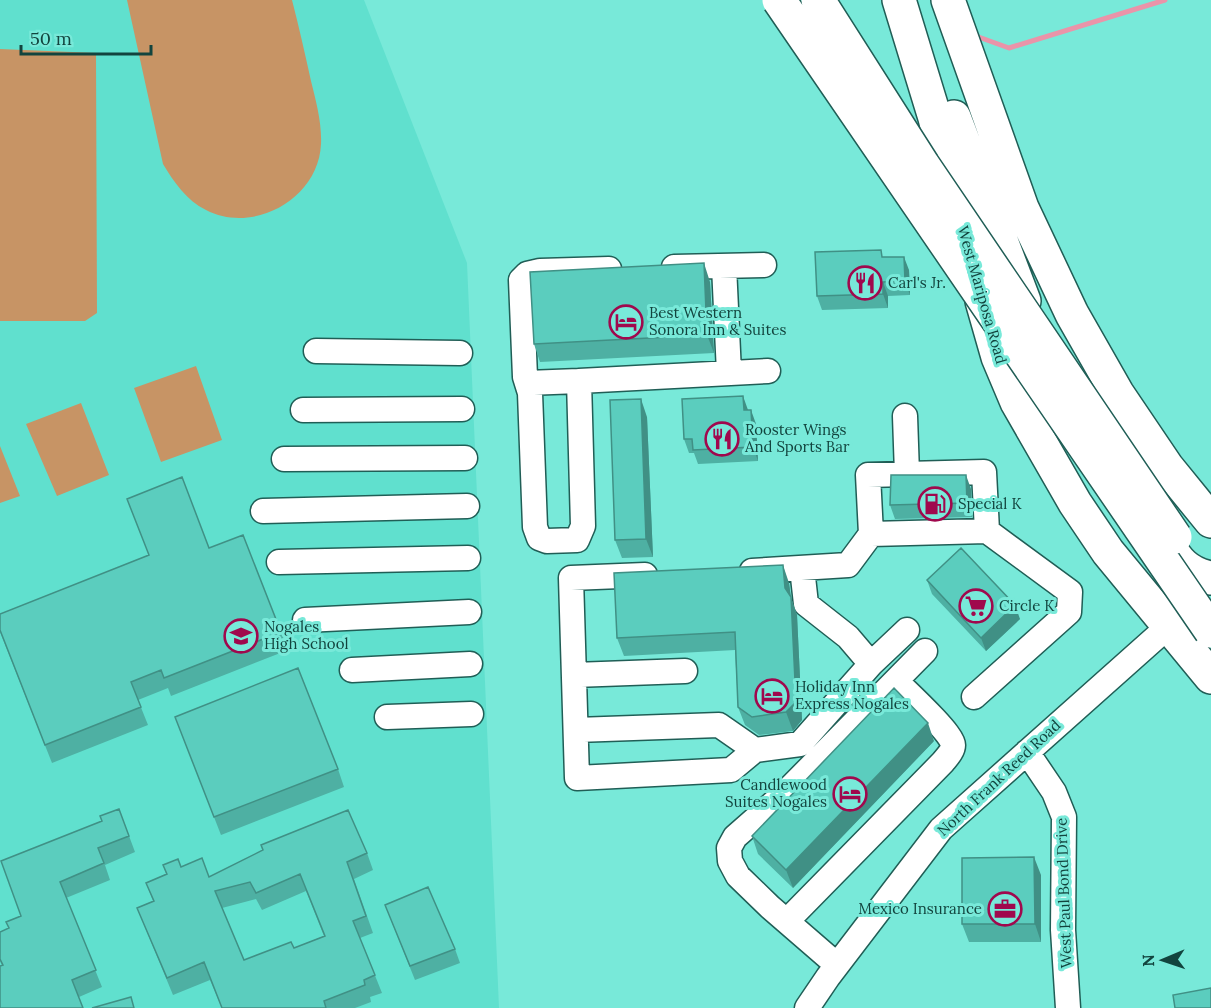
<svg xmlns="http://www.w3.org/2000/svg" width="1211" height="1008" font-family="Lora,serif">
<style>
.built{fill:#60e0ce}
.green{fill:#c79465}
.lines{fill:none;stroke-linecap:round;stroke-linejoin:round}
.stream{stroke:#ea94a9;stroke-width:5}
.minor-casing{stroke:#205e56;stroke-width:27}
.highway-casing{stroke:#205e56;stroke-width:36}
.minor{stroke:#fff;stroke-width:24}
.highway{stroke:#fff;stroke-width:33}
.highway-bridge-casing{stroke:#205e56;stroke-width:36;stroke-linecap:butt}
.highway-bridge{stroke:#fff;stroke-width:33}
.wall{fill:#4eb0a3;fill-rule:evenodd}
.shaded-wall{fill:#409085}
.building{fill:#5bcdbe;stroke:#409085;stroke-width:1.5;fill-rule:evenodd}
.labels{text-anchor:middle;stroke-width:6;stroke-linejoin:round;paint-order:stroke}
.poi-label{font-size:15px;fill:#12443e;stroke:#78e9d9;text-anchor:start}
.street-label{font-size:15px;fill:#12443e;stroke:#78e9d9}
</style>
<rect width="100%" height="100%" fill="#78e9d9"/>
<path class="built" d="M0,0h364l103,263 32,745h-499z"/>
<path class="green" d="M127,0h165c7,27 13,54 19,81 5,20 11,42 10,63 -2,54 -67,91 -115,66 -20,-10 -32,-28 -43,-46z
M0,49l96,4 1,260 -12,8h-85z
M196,366l26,74 -61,22 -27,-74z
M81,403l28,72 -52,21 -31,-72z
M0,446l20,50 -20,7z"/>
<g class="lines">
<path class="stream" d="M973,35l36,13 156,-48"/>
<g class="minor-casing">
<path id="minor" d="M724,266l5,107
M674,267l90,-2
M609,269l-69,2 -13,3 -6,6 4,97 5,16 5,134 4,11 8,3 30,-1 6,-14 -4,-145 189,-10
M316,351l144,2
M527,383l52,-2
M303,410l159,-1
M905,416l2,58
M284,459l181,-1
M263,511l204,-5
M279,562l189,-4
M802,568l4,36 42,33 23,27
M752,571l96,-6 23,-31
M645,575l-74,3 6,200 154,-8 24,-20 45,-6 71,-80 36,-34
M305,620l164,-8
M352,670l118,-6
M574,675l111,-4
M974,697l95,-85 1,-20 -83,-61 -3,-59 -116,3 3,59 116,-3
M387,717l84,-3
M576,730l143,-5 36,25
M1027,752l27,40 10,25 -1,113 5,78
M787,921l156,-159c4,-5 10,-11 10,-17 0,-11 -47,-54 -57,-64
M837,965l-67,-58 -32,-31 -8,-15 -1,-13 6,-11 50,-44 140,-142
M807,1008l21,-31 113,-148 239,-213"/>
</g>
<g class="highway-casing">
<path id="highway" d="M899,0l36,118 25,101
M948,0l74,208 50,106 45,79 50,74 44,54
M954,117l70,184
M982,301l16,56 19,45 58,101 33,49 103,125
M1162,537c14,21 22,36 49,41"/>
</g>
<use href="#minor" class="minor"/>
<use href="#highway" class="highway"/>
<g class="highway-bridge-casing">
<path id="highway-bridge" d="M779,0l432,631
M818,0l105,165 252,372"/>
</g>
<use href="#highway-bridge" class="highway-bridge"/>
</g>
<path class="wall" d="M884,257l25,13 1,25 -22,1v12l-66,2 -5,-14z
M710,282l4,71 -174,9 -6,-18z
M748,410l8,14 2,37 -60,3 -4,-11h-5l-5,-14z
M647,417l6,140 -31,1 -7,-18z
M971,489l1,28 -77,2 -5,-14z
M127,499l82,49 72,84 7,18 -117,46 -3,-8 -30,12 10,25 -96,38 -52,-131 149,-77z
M927,580l93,39 -34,32 -54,-57z
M789,583l2,15 6,17 5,105 -9,11 -34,4 -14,-10 -7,-18 -3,-57 -111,6 -7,-18z
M182,735l156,34 6,18 -123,48z
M934,741l-141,147 -35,-34 -6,-18z
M119,809l16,43 -30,13 5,15 -44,18 36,89 -23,10 -77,-31 -2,-5v-29l9,-4 12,-12 81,-95z
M367,853l6,17 -19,9 19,54 -13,5 22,55 -12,4 1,5 -16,6h-133l-12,-28 -37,15 -36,-87 16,-7 -7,-18 20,-9 -3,-9 18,2 28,10zM306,891l18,45 -30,12 -50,12 -22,-52 34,-9 6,11z
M1041,875v67h-72l-7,-18z
M385,905l70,44 5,14 -45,17z"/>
<path class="shaded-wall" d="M904,257l5,13 1,25 -5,-14z
M704,263l6,19 4,71 -7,-18z
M883,282l5,14v12l-5,-14z
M743,396l5,14 1,14 -5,-14z
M641,399l6,18 6,140 -7,-18z
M751,410l5,14 2,37 -5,-14z
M966,475l5,14 1,28 -5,-14z
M783,565l6,18 2,15 6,17 5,105 -9,11 -7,-19 -1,-124z
M1015,605l5,14 -34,32 -5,-13z
M928,723l6,18 -141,147 -7,-18z
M1034,857l7,18v67l-6,-18z"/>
<path class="building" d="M881,250l1,7h22l1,24 -22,1v12l-66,2 -2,-44z
M704,263l3,72 -173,9 -4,-72z
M743,396l1,14h7l2,37 -60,3 -1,-11h-8l-2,-40z
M641,399l5,140 -31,1 -5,-140z
M891,475h75l1,28 -77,2z
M182,477l27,71 34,-13 38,97 -117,46 -3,-8 -30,12 10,25 -96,38 -45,-115v-16l149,-59 -22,-56z
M961,548l54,57 -34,33 -54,-58z
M783,565l2,23 6,9 5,105 -10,10 -34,5 -14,-10 -3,-75 -118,6 -3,-65z
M298,668l40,101 -124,48 -39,-100z
M894,688l34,35 -142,147 -34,-34z
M119,809l10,27 -31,12 6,15 -44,19 36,88 -24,10 11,28h-83v-42l3,-1 -3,-6v-27l9,-4 -3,-6 15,-6 -20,-55 101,-40 -2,-5z
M348,810l19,43 -20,9 19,54 -13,5 22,54 -11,5 1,5 -41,16 2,7h-104l-18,-46 -37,16 -30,-70 17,-7 -8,-18 21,-9 -4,-9 15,-6 3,8 21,-9 7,19 54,-27 -2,-5zM300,874l25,62 -31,12 -3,-6 -47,18 -29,-69 35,-9 6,11z
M1034,857l1,67h-73v-66z
M428,887l27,62 -45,17 -25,-61z
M1211,988v20h-36l-2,-13z
M131,997l3,11h-42z"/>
<defs>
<g id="restaurant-ring" transform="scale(1.725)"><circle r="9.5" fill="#78e9d9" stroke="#a0084d" stroke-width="1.5"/><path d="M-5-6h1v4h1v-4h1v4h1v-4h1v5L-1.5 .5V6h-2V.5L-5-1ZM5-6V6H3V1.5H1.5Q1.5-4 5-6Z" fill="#a0084d"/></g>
<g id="hotel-ring" transform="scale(1.725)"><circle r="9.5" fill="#78e9d9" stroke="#a0084d" stroke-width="1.5"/><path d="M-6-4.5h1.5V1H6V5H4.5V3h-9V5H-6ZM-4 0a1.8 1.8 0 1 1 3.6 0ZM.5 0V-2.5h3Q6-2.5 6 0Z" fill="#a0084d"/></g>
<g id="fuel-ring" transform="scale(1.725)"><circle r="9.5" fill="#78e9d9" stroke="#a0084d" stroke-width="1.5"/><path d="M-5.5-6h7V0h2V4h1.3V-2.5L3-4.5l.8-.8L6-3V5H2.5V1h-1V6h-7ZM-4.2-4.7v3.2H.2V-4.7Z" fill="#a0084d"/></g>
<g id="supermarket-ring" transform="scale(1.725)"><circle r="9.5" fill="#78e9d9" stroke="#a0084d" stroke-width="1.5"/><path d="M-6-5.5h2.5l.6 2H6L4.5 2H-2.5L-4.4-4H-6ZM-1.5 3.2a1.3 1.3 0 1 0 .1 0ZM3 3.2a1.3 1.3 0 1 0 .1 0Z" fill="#a0084d"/></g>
<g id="school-ring" transform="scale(1.725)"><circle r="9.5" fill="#78e9d9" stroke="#a0084d" stroke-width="1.5"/><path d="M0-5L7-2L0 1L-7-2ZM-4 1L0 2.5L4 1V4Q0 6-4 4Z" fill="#a0084d"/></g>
<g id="office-ring" transform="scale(1.725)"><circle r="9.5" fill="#78e9d9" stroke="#a0084d" stroke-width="1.5"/><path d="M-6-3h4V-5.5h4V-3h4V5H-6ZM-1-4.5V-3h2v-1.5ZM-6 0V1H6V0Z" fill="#a0084d"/></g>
</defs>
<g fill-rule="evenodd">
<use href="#restaurant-ring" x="865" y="283"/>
<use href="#hotel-ring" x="626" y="322"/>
<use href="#restaurant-ring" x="722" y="439"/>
<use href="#fuel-ring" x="935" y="504"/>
<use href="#supermarket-ring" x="976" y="606"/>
<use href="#school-ring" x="241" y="636"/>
<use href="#hotel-ring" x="772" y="696"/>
<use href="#hotel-ring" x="850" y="794"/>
<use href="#office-ring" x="1005" y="909"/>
</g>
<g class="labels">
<g class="poi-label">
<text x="888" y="288">Carl's Jr.</text>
<text x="649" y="318">Best Western<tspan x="649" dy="17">Sonora Inn &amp; Suites</tspan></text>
<text x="745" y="435">Rooster Wings<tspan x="745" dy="17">And Sports Bar</tspan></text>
<text x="958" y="509">Special K</text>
<text x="999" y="611">Circle K</text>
<text x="264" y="632">Nogales<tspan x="264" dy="17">High School</tspan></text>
<text x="795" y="692">Holiday Inn<tspan x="795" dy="17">Express Nogales</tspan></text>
<text x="827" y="790" text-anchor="end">Candlewood<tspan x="827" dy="17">Suites Nogales</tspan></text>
<text x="982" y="914" text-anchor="end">Mexico Insurance</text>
</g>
<g class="street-label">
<text transform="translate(982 295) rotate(74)" y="5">West Mariposa Road</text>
<text transform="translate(999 778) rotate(-43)" y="5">North Frank Reed Road</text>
<text transform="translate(1064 893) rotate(-92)" y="5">West Paul Bond Drive</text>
</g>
</g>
<g transform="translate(1163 960) rotate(268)" stroke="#78e9d9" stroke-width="4.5" paint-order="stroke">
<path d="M0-4.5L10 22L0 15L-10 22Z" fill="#12443e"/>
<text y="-9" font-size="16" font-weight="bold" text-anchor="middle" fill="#12443e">N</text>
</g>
<path d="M21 45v9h130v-9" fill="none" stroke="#12443e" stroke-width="3"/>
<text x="30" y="45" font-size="18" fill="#12443e" stroke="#78e9d9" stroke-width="4.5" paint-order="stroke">50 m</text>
</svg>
